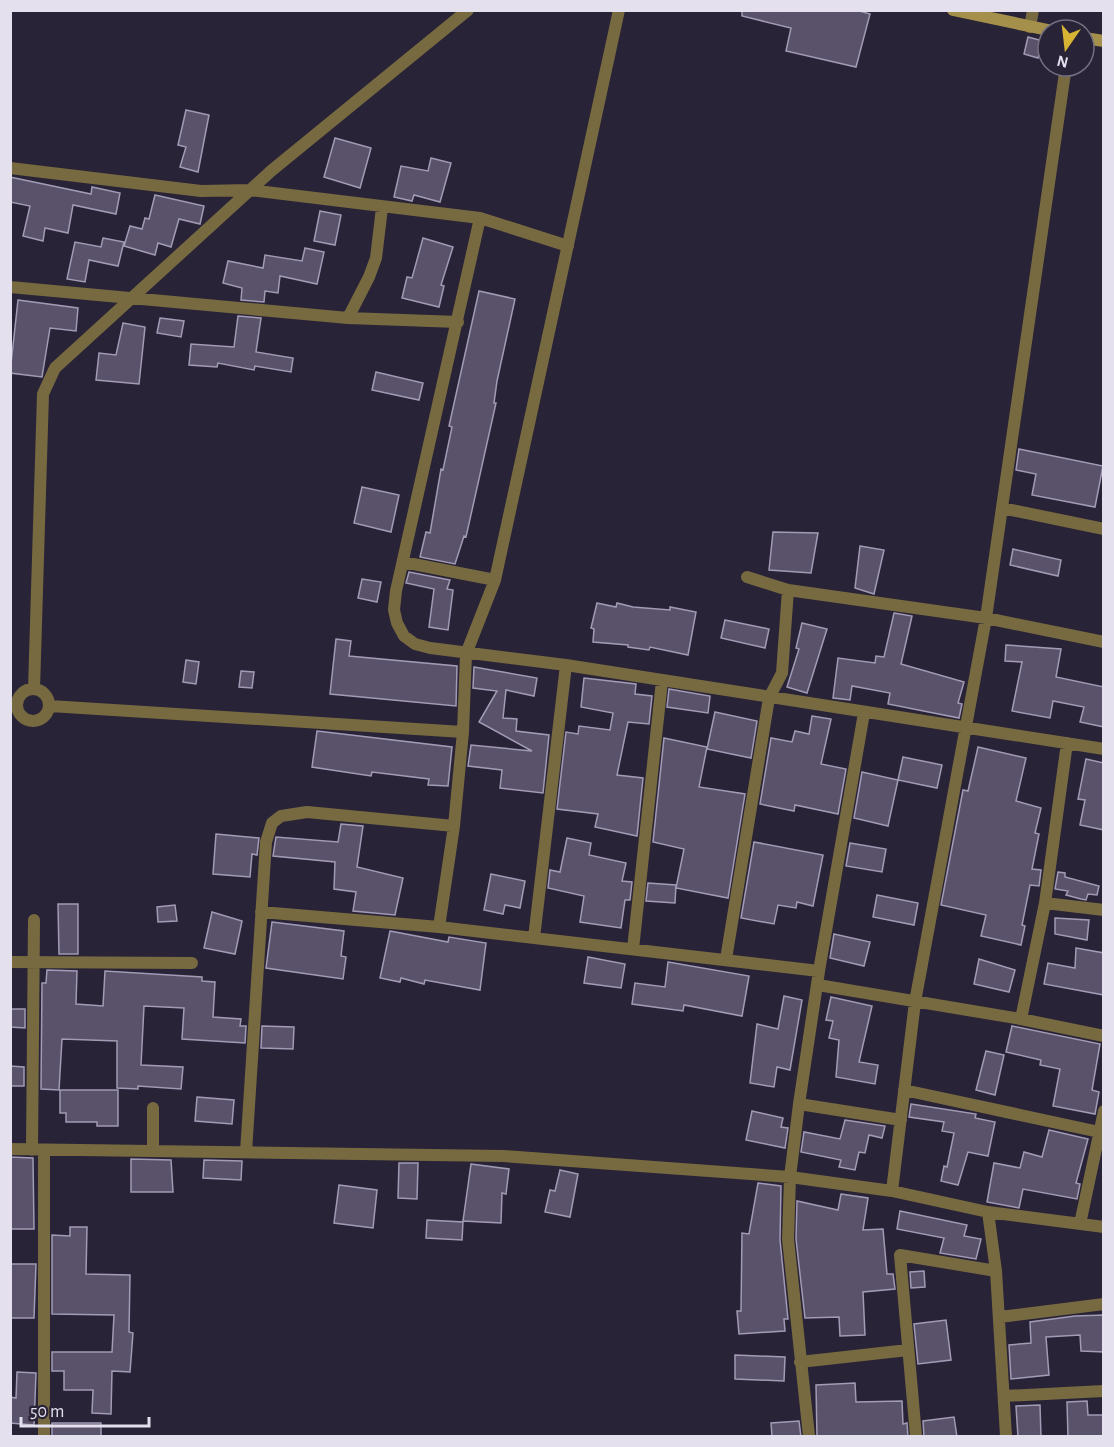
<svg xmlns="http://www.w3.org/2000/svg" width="1114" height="1447" font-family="'Alegreya Sans',sans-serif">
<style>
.building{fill:#59526a;stroke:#a19bb5;stroke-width:1.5}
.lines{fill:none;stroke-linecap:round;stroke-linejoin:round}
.street{stroke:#776a40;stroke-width:12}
.secondary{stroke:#a4904b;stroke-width:12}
</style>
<rect width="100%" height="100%" fill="#292337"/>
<path class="building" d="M742,10h114l14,4 -14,53 -70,-16 5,-23 -49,-12z
M1028,37l15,4 -5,17 -14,-4z
M186,110l23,5 -11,57 -18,-5 6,-20 -8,-2z
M335,138l36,10 -11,40 -36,-11z
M431,158l20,5 -11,39 -26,-7 -2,6 -18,-4 7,-31 27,5z
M10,177l81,17 1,-7 28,6 -4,21 -43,-9 -5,28 -23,-5 -2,13 -20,-5 7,-30 -20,-4z
M155,195l49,11 -4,18 -21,-5 -8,28 -13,-4 -3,12 -31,-9 6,-20 12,3 3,-11 4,1z
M320,211l21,4 -6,30 -21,-4z
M103,238l21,4 -6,24 -29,-6 -4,22 -18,-3 8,-37 26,5z
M423,238l30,9 -12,38 3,1 -5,21 -37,-9 5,-21 5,1z
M305,248l19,4 -7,32 -37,-8 -2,17 -13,-2 -1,11 -23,-2 1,-12 -19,-5 5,-22 35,7 2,-13 37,6z
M479,291l36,8 -18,82 -3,22h2l-30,134 -2,-1 -9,28 -35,-7 6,-25 4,1 11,-64 2,1 9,-43 -3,-1z
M18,300l60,8 -2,23 -26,-3 -8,49 -32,-4z
M238,316l23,2 -5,34 37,6 -2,14 -36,-6 -1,4 -36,-7 -1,4 -28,-2 2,-21 43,3z
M160,318l24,3 -3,16 -24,-4z
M123,323l22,4 -6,57 -43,-4 3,-27 17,2z
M376,372l47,11 -4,17 -47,-10z
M1019,449l84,17 -8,41 -63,-12 4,-21 -20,-4z
M362,487l37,8 -8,37 -37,-9z
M773,532l45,1 -7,40 -42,-3z
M860,546l24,4 -10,44 -19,-6z
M1013,549l48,11 -3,16 -48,-11z
M409,572l41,8 -3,9 6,1 -5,40 -19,-3 5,-38 -28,-6z
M362,579l19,3 -4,20 -19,-4z
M597,603l19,4 1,-4 16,4 37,3v-3l26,5 -8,43 -38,-8 -1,3 -21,-3v-2l-35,-3 1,-13 -3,-1z
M894,613l18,3 -11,48 63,18 -6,21 4,1 -3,14 -71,-14 2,-11 -38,-7 -2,14 -17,-2 5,-40 37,5 1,-7 8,1z
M725,620l44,9 -4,19 -44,-10z
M802,623l25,6 -20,64 -20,-6 12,-38 -3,-1z
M336,639l15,2 -2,15 108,10 -1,40 -126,-12z
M1006,645l55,4 -5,28 48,10v40l-24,-5 4,-15 -31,-6 -3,17 -38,-7 10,-49 -17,-1z
M186,660l13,2 -3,22 -13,-2z
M474,667l63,11 -3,18 -28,-6 -3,28 14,1 -1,12 33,4 -6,58 -43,-5 2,-18 -34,-4 3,-21 61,6 -53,-29 18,-31 -24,-3z
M241,671l13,1 -2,16 -13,-1z
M584,678l52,6 -1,10 17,2 -3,28 -21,-2 -11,53 26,3 -6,58 -42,-9 3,-13 -41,-5 9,-77 12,2 1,-8 31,4 3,-17 -32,-6z
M669,689l41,7 -2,17 -41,-6z
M715,712l42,9 -6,37 -44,-9z
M812,716l19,3 -10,45 25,5 -8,45 -43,-9 -1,6 -34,-7 11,-66 21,4 3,-11 14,3z
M317,731l135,16 -4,39 -20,-1 1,-6 -57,-7 -1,4 -59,-9z
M664,738l43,9 -8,40 46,7 -17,104 -52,-10 8,-39 -31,-7z
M978,747l48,11 -10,43 25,7 -6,25 4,1 -7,35 9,1 -2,16 -9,-1 -8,40 3,1 -4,19 -40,-9 5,-21 -45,-10 22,-115 5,1z
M903,757l39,8 -5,23 -39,-8z
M1086,759l18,4v67l-24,-5 5,-25 -7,-1z
M862,772l36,8 -10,46 -34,-8z
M341,824l22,2 -6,41 46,11 -8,37 -42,-4 3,-19 -22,-3 1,-27 -62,-6 3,-19 62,5z
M216,834l43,4 -2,17 -5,-1 -2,23 -37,-3z
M567,838l24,5 -2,12 37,8 -4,18 10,1 -2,18h-5l-4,28 -41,-6 4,-26 -36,-8 2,-18 10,2z
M754,842l69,13 -10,51 -16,-4 -1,6 -18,-3 -4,19 -33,-6z
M850,843l36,6 -4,23 -36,-6z
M1058,872l7,1v4l34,9 -2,9 -9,-1 -2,6 -5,-1 -15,-4 2,-4 -13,-2z
M491,874l34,7 -5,27 -15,-3 -2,9 -19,-4z
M648,883l28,2 -1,18 -29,-2z
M877,895l41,8 -4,22 -41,-8z
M58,904h20v50h-19z
M175,905l2,16 -19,1 -1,-15z
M212,912l30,9 -7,33 -31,-6z
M1055,918l34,2 -2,20 -32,-6z
M272,922l72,9 -3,25 5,1 -3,22 -77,-11z
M390,931l58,11 1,-5 37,6 -6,47 -55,-10 -1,4 -23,-6 -1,4 -20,-4z
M834,934l36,8 -6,24 -34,-8z
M1076,948l28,5v42l-60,-11 4,-21 27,5z
M588,957l37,7 -4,24 -37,-5z
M979,959l36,11 -6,22 -35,-8z
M668,962l81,14 -7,40 -58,-11 -1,6 -51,-7 3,-21 30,4z
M47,970l30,1 -1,33 27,2 2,-35 97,6v4l13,1 -2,35 28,2 -1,7h6l-1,17 -63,-4 2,-31 -40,-2 -3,59 42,2 -2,22 -43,-3v3l-21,-1v-47l-55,-2 -3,51 -18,-1 1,-106h4z
M784,996l18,4 -12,70 -13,-3 -3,20 -24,-4 7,-59 21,5z
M831,997l41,9 -13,56 19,3 -3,19 -39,-7 3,-37 -10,-2 4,-17 -7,-1z
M10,1009h15v19l-15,-1z
M262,1026l32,1 -1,22 -32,-1z
M1012,1026l88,18 -8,46 7,2 -4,22 -42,-8 7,-37 -20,-4 1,-5 -35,-8z
M986,1051l18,4 -9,40 -19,-5z
M10,1066l14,1v19h-14z
M60,1090h58v36h-21v-4h-31v-9h-6z
M197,1097l37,3 -2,24 -37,-3z
M911,1104l65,10 -1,4 20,4 -7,34 -20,-4 -10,33 -17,-4 3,-15 3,1 7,-34 -12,-2 2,-9 -35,-5z
M752,1111l31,7 -2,9 7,1 -3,20 -39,-8z
M845,1120l40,6 -3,12 -13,-3 -4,18 -6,-1 -4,18 -16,-3 2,-7 -40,-8 3,-20 36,7z
M1049,1130l39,9 -12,44 4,1 -3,15 -54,-10 -4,19 -32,-6 7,-39 26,5 4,-16 18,5z
M10,1157l23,1 1,71h-24z
M131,1159l40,1 2,32h-42z
M204,1160l38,1 -1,19 -38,-2z
M399,1163h19l-1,36 -19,-1z
M471,1164l38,5 -3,25 -4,-1 -1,30 -38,-2z
M560,1170l18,4 -8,43 -25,-5 5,-22 5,1z
M758,1183l23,3 -1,54 8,79h-4l1,12 -46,3 -2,-23h4l1,-78 7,1z
M339,1185l38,5 -4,38 -39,-5z
M841,1194l27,4 -5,32 20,-1 4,45h6l2,15 -32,3 2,43 -25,1 -1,-19 -34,1 -9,-79 1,-38 41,9z
M900,1211l67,14 -3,11 17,3 -5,20 -36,-6 4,-15 -47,-9z
M427,1220l36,2 -1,18 -36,-2z
M70,1227h17l-1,47 44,1 -1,57 4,1 -3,39 -18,-1 -1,43 -19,-1 1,-23h-29v-19h-12v-19h60l2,-37 -62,-1v-79l18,1z
M10,1264h26l-2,54h-24z
M924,1271l1,16 -14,1 -1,-16z
M1104,1315v37l-23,-1 -1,-16 -34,2 3,38 -38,4 -2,-34 22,-2 -1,-21 45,-6z
M946,1320l5,40 -33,4 -4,-40z
M735,1355l50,2 -1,24 -49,-2z
M17,1372l19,1 -2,52 -24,-2v-26l6,1z
M855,1383l1,19 46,-1 1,23 4,-1 1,14h-91l-1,-52z
M1087,1401l1,14h16v22h-36l-1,-35z
M1040,1405l1,32h-23l-2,-31z
M954,1417l3,20h-33l-1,-16z
M799,1421l2,16h-29l-1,-14z
M52,1423h49v14h-49z"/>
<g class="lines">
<path class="street" d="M619,10l-124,570 -29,74 -3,78 -9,94 -15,101 380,44 -20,133 -9,73 -2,62 21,197
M1030,27l3,-17
M10,168l191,23 49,-1 230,28 88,28
M480,218l-84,373 -2,19 3,13 7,13 11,8 15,4 136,17 538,84
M10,287l338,31 110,4
M348,318l21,-41 7,-19 6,-50
M1002,508l102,21
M403,562l92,18
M747,577l41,13 198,28 118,24
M17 705a16 16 0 1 1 32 0a16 16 0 1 1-32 0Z
M34,689l9,-295 12,-26 216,-197 197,-161
M50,706l413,26
M1045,903l59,7
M261,912l178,15
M534,938l32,-273
M633,949l29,-268
M726,959l43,-261 13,-25 6,-83
M10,962l182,1
M819,971l45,-258
M818,985l203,34 83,17
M1021,1019l24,-116 22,-160
M904,1090l200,43
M799,1104l102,16
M153,1108v43
M10,1149l493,7 287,21 102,14 96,21 8,59 10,165
M32,1150l2,-230
M44,1150v286
M246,1152l20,-310 6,-19 9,-7 26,-4 147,14
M892,1191l23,-189 71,-384 80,-552
M988,1212l116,15
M1080,1224l24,-113
M1000,1317l104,-13
M800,1362l108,-12
M1004,1396l100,-5
M916,1436l-16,-181 96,16"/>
<path class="secondary" d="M953,10l95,20
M1084,38l20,3"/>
</g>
<rect width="1114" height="1447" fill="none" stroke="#e4e0ee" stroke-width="24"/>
<g transform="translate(1066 48) rotate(194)"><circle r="28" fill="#292337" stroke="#746f80" stroke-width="1.5"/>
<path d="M0-4.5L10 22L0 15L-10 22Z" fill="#d7b434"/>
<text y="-9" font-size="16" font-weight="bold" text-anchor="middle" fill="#e4e0ee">N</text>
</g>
<path d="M21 1417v9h128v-9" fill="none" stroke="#e4e0ee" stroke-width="3"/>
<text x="30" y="1417" font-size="18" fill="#e4e0ee" stroke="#292337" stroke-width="4.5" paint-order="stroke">50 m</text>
</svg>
